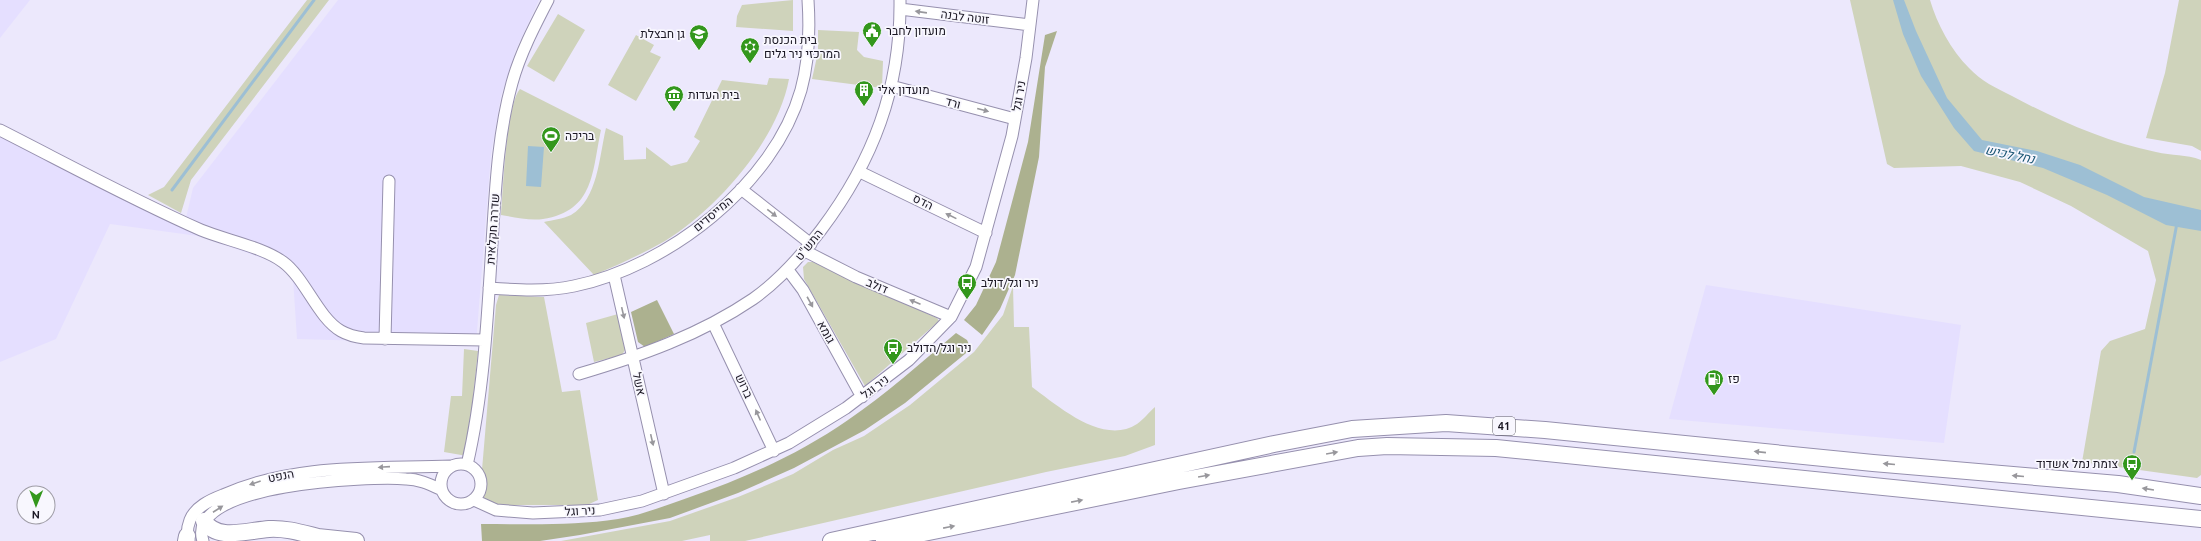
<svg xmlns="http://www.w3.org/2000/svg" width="2201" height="541" font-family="Ubuntu,Heebo,sans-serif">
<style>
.built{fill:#e5dfff}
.green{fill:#cfd3bb}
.forest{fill:#acb18f}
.water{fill:#9dbfd4}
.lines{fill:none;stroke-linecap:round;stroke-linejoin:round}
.stream{stroke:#9dbfd4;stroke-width:3}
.minor-casing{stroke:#9690ae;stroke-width:13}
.highway-casing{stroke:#9690ae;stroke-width:18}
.minor{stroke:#fff;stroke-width:11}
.highway{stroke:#fff;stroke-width:16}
.oneway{fill:#98979c}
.labels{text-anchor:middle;stroke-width:3.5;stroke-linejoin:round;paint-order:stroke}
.shield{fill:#f8f7fe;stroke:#5d5a65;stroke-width:1}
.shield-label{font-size:11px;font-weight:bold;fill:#1a1723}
.street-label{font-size:12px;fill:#1a1723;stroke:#f8f7fe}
.poi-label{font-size:12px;fill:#1a1723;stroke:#f8f7fe;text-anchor:start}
.water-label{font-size:13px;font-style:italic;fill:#1c5775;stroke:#f8f7fe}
</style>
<rect width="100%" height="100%" fill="#ece8fc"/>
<path class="built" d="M0,0h30l-30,38z
M338,0h201l-24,52 -14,44 -10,58 -15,190 -179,-5 -4,-61 -19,-16 -76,-26 -88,-12 -54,115 -56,23v-238l186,94 7,-30z
M1706,285l255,40 -17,118 -275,-24z"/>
<path class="green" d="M307,0h22l-138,180 -10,33 -33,-18 16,-8z
M793,0v31l-57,-4 1,-11 5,-11z
M1850,0h80c7,24 21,50 39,68 12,13 27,20 43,28 45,24 94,46 144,56 16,4 30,2 45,8v315l-4,3 -115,-16 19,-111 9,-10 35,-12 11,-49 -8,-29 -77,-45 -51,-24 -59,-16 -67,2 -7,-4z
M2179,0h22v151l-9,-5 -46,-8 19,-65z
M558,14l27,16 -31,52 -27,-16z
M818,30l41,2 -2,18 7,7 19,4 -1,27 -70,-9 6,-27z
M636,35l18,10 -4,7 11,5 -25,44 -28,-16z
M769,78l20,1c-11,61 -72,130 -124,162 -23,13 -47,24 -71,34l-50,-53c8,-2 19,-3 27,-7 27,-16 28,-58 35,-87l17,8 1,24 22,-1v-12l25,19 16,-4 13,-21 -6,-4 28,-57 45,5z
M520,89l81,41c-9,41 -6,81 -58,89 -13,2 -29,-2 -42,-4 2,-25 5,-110 19,-126z
M808,262h5l124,56 2,3 -74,65 -61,-107 -1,-12z
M1013,286l1,41h15l3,60c26,19 71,59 105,37 6,-4 12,-12 18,-17v38l-30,11 -79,16 -301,69h-35v-6l-28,6h-121l109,-20 68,-24 55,-23 40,-24 31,-14 46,-31 64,-53 29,-37z
M499,295l45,2 18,95 18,-2 18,110 -11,5h-108l17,-200z
M618,314l7,36 -3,5 -28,7 -8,-39z
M464,349l14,2 -11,105 -23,-4 7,-56h11z"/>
<path class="forest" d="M1057,31l-12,36 -6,90 -24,118 -15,34 -18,26 -18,-15 12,-15 20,-43 32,-120 17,-107z
M657,300l17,34 -29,13 -7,-5 -7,-30z
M956,333l11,7 4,9 -66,54 -40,27 -71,38 -56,25 -68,25 -90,17 -40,6h-58l-1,-17c46,0 92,2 137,-5 24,-4 49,-14 72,-22 55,-19 109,-43 158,-77 38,-26 73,-57 108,-87z"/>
<path class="water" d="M1893,0h11l12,31 31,67 35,42 55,11 43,14 64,32 57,13v21l-35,-6 -59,-30 -64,-27 -69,-17 -20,-23 -33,-52 -18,-42z
M528,146l16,1 -3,40 -15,-1z"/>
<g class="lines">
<path class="stream" d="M172,190l142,-190
M2134,452l43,-229"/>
<g class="minor-casing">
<path id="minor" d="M900,9l130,16
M891,86l124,33
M0,130c67,34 133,70 201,100 24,10 62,17 82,32 22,16 35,56 58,69 7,4 15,6 23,7l120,2
M860,172l126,61
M741,189l70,55
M805,251l51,26 95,40
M788,270l15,20 59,107
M614,275l50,219
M489,288c28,2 57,4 85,-2 93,-19 200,-101 227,-196 8,-29 9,-60 7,-90
M713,323l61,128
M385,339l4,-158
M579,374c61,-18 121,-39 174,-75 27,-19 48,-43 68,-69 52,-69 80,-142 79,-230
M441 484a20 20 0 1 1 40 0a20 20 0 1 1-40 0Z
M467,465c18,-77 21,-159 26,-238 3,-48 6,-97 19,-144 8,-29 22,-56 36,-83
M474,500l22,10 37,3 67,-3 42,-9 92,-33 55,-25 57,-35 63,-48 42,-43 25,-50 36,-131 14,-78 7,-58
M189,541c-3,-7 -2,-13 1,-21 5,-13 20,-20 33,-25 72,-32 151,-26 228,-29
M203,541c-19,-58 169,-65 203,-62 12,0 23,5 34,10"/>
</g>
<g class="highway-casing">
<path id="highway" d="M204,521c13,20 40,10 65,8 17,-1 33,4 49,8
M308,536l48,5
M186,541l1,-5
M831,541l443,-97 78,-15 94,-6 99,7 328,33 245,21 83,12
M884,541l295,-60 179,-33 29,-2 109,2 705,71"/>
</g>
<use href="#minor" class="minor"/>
<use href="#highway" class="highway"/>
</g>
<defs><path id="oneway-solid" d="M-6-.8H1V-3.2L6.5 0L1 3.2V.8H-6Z"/></defs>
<g class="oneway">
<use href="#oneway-solid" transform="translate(921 12) rotate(-172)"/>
<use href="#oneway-solid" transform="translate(983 110) rotate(15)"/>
<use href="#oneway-solid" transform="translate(772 213) rotate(38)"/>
<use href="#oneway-solid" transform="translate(951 216) rotate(-154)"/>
<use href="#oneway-solid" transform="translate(810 302) rotate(61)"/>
<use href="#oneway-solid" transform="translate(915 302) rotate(-157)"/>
<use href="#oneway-solid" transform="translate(623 313) rotate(77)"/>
<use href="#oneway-solid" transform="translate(758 415) rotate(-114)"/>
<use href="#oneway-solid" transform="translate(652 440) rotate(77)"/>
<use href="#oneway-solid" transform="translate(1760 452) rotate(-174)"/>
<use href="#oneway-solid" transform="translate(1332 453) rotate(-10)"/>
<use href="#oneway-solid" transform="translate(1889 464) rotate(-175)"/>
<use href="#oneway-solid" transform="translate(384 467) rotate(176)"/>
<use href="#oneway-solid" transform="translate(1204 476) rotate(-10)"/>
<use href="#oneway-solid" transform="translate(2018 476) rotate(-175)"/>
<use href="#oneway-solid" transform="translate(255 483) rotate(161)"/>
<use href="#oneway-solid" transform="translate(2148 489) rotate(-171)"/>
<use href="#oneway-solid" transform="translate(1077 501) rotate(-11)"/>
<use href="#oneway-solid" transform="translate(218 509) rotate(-33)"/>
<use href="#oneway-solid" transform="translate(949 527) rotate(-11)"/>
</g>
<defs>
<g id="civic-pin" transform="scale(1)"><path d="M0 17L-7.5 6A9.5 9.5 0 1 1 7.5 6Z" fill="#33971c" stroke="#f8f7fe"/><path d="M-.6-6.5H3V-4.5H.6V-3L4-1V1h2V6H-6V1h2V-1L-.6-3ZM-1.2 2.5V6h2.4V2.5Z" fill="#fff"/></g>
<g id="school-pin" transform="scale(1)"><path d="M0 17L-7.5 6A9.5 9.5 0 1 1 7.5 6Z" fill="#33971c" stroke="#f8f7fe"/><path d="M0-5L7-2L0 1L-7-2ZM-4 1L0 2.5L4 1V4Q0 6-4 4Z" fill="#fff"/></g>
<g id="synagogue-pin" transform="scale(1)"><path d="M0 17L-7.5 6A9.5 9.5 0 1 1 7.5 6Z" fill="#33971c" stroke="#f8f7fe"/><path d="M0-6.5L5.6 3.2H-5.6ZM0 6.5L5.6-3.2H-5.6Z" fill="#fff"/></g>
<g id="building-pin" transform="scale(1)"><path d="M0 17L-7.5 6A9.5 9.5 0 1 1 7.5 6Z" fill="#33971c" stroke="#f8f7fe"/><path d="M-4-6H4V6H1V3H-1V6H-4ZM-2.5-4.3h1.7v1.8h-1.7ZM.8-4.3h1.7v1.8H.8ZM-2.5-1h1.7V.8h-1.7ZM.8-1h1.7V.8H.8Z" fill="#fff"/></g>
<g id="museum-pin" transform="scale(1)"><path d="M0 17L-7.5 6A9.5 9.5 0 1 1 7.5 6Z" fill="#33971c" stroke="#f8f7fe"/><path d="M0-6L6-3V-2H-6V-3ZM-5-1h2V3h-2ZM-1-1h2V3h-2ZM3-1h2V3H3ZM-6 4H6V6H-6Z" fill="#fff"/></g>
<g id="stadium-pin" transform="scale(1)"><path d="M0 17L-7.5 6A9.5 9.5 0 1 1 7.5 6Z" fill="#33971c" stroke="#f8f7fe"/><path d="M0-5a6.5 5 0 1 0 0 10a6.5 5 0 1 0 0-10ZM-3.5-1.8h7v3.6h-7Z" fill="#fff"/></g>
<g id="bus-pin" transform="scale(1)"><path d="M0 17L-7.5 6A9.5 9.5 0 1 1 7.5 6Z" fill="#33971c" stroke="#f8f7fe"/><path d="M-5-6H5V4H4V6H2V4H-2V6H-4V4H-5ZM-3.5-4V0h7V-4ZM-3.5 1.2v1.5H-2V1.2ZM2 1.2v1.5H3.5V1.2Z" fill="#fff"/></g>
<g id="fuel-pin" transform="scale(1)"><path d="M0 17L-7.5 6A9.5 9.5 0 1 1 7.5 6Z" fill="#33971c" stroke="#f8f7fe"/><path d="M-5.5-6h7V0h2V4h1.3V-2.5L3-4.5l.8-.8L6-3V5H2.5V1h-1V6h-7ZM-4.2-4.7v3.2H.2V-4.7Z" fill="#fff"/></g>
</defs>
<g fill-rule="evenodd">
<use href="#civic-pin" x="872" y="31"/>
<use href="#school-pin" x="699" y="34"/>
<use href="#synagogue-pin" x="750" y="47"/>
<use href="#building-pin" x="864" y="90"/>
<use href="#museum-pin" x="674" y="95"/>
<use href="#stadium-pin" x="551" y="136"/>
<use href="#bus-pin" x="967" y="283"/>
<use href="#bus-pin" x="893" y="348"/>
<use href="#fuel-pin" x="1714" y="379"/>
<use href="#bus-pin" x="2132" y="464"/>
</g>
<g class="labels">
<rect class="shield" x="1493" y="417" width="22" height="18" rx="3"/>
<g class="shield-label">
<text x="1504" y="430">41</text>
</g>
<g class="street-label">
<text transform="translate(965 17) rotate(7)" y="4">זוטה לבנה</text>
<text transform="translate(1019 96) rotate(-80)" y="4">ניר וגל</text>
<text transform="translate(953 103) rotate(15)" y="4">ורד</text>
<text transform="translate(923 202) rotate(26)" y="4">הדס</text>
<text transform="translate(713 214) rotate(-40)" y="4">המייסדים</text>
<text transform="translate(493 229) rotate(-86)" y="4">שדרה חקלאית</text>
<text transform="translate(809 245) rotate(-51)" y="4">התש"ט</text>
<text transform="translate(877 286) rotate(23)" y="4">דולב</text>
<text transform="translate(826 332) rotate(61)" y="4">גומא</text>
<text transform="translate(639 384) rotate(77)" y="4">אשל</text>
<text transform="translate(744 386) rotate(65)" y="4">ברוש</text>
<text transform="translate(875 387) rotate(-37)" y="4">ניר וגל</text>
<text transform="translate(281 476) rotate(-11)" y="4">הנפט</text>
<text transform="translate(580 511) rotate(-3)" y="4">ניר וגל</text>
</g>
<g class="poi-label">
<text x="886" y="35">מועדון לחבר</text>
<text x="685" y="38" text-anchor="end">גן חבצלת</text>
<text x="764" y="44">בית הכנסת<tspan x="764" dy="14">המרכזי ניר גלים</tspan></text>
<text x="878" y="94">מועדון אלי</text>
<text x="688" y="99">בית העדות</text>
<text x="565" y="140">בריכה</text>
<text x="981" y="287">ניר וגל/דולב</text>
<text x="907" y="352">ניר וגל/הדולב</text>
<text x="1728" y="383">פז</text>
<text x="2118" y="468" text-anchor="end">צומת נמל אשדוד</text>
</g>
<g class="water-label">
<text transform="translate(2010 154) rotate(11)" y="5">נחל לכיש</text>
</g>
</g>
<g transform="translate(36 505) rotate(181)"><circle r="19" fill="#f8f7fe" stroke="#9f9da6"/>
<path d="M0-3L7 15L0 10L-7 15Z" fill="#33971c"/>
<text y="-6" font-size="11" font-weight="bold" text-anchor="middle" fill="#1a1723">N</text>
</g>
</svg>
